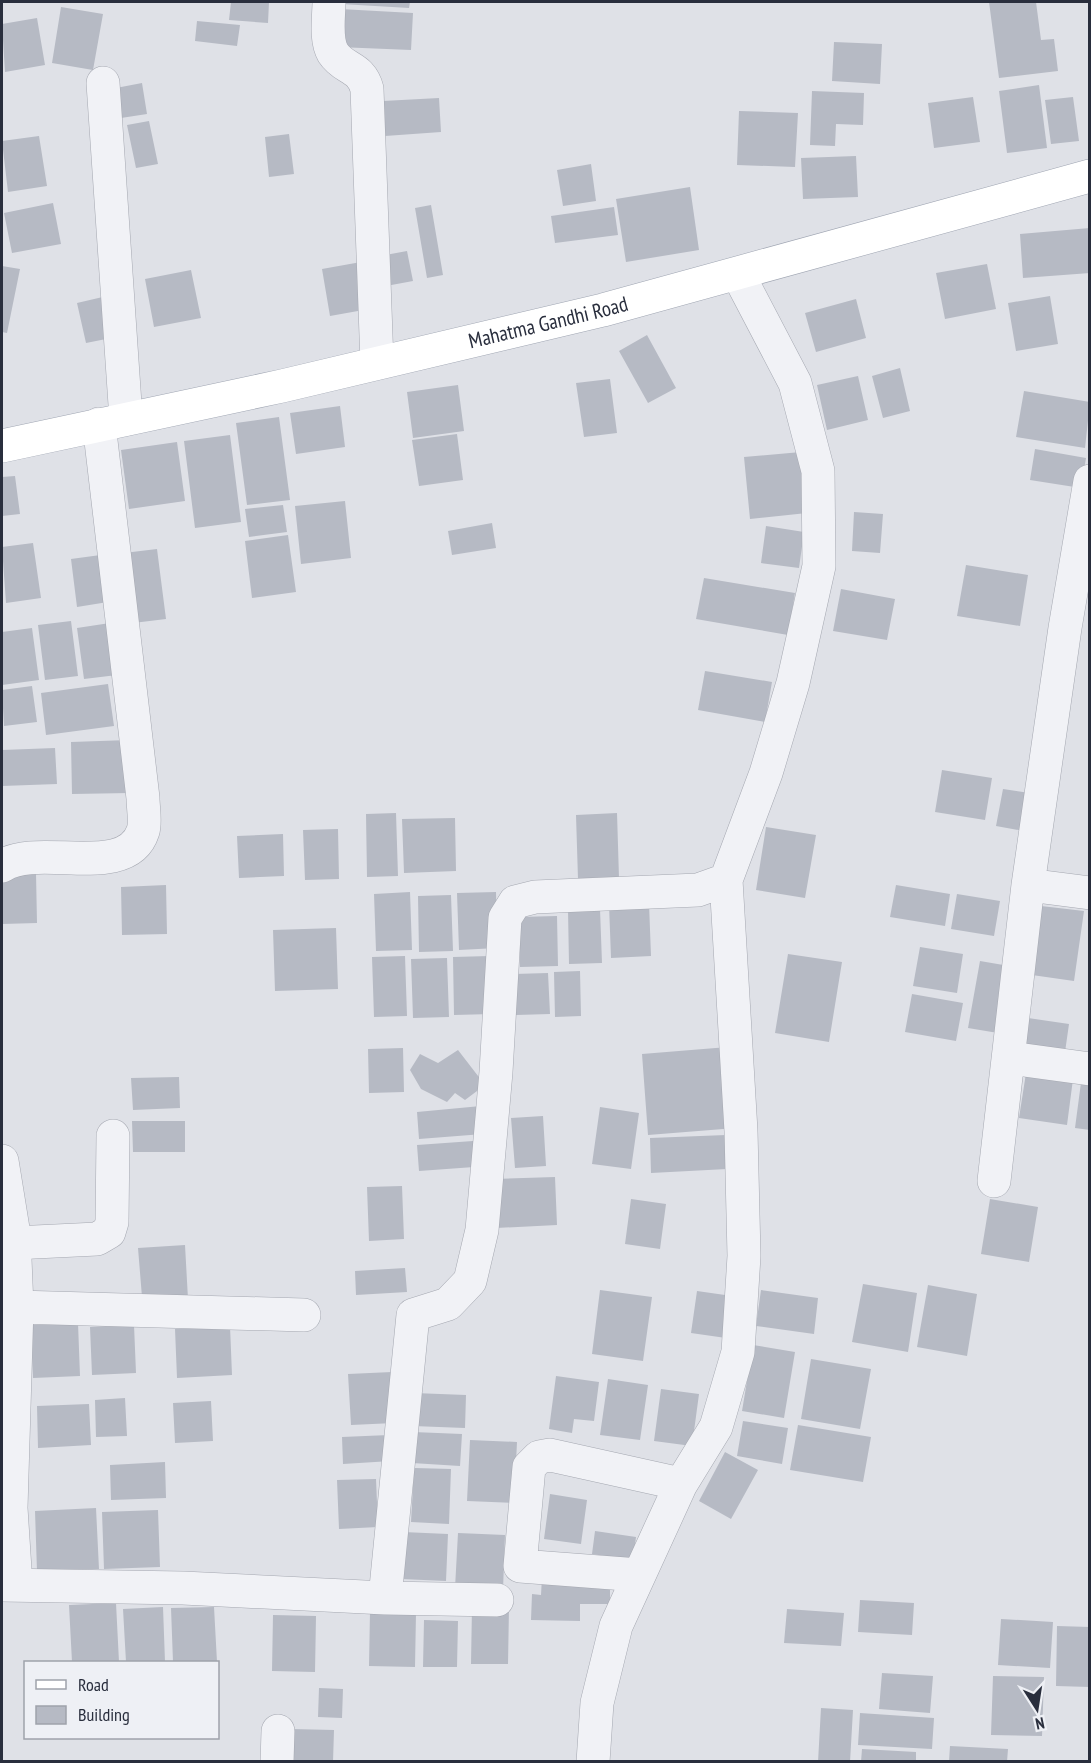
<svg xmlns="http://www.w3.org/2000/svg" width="1091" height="1763" font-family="'PT Sans Narrow',sans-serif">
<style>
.building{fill:#b6bac4}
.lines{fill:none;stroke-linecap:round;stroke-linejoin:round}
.minor-casing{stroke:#a5a8b1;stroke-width:34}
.major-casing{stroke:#9fa5b2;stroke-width:34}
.minor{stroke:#f1f2f6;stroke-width:33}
.major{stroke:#fff;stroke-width:33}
.labels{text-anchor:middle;stroke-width:6;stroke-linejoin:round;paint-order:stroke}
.street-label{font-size:21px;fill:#292e3d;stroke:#eef0f5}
</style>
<rect width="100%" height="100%" fill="#dfe1e7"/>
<path class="building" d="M231,2h38l-1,21 -39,-3z
M342,2h68l-1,6 -68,-4z
M989,2h47l5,38 13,-1 4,32 -59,7z
M61,7l42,7 -10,56 -41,-7z
M340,9l73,4 -2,37 -73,-3z
M37,18l8,47 -40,7 -3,-48z
M197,21l43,4 -3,21 -42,-5z
M834,42l48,2 -2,40 -48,-3z
M142,83l5,31 -26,4 -5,-30z
M1039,85l8,63 -40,5 -8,-62z
M812,91l52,2 -1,32 -27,-1 -1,22 -25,-1z
M973,97l7,45 -46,6 -6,-45z
M1073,97l6,44 -28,3 -6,-44z
M439,98l2,34 -56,4 -2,-35z
M739,111l59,2 -3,54 -58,-2z
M149,121l9,43 -22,4 -9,-43z
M289,134l5,40 -25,3 -4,-40z
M39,136l8,50 -39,6 -6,-51z
M856,156l2,41 -55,2 -2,-41z
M591,164l5,37 -33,5 -6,-36z
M690,187l9,63 -73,12 -10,-63z
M53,203l8,41 -49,9 -8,-40z
M431,205l12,70 -16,3 -12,-70z
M614,207l4,28 -63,8 -4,-27z
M1090,228v45l-67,5 -3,-44z
M407,251l6,30 -27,5 -6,-30z
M361,262l8,47 -39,7 -8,-47z
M987,264l9,45 -51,10 -9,-46z
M2,266l18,3 -13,64 -5,-1z
M191,270l10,48 -47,9 -9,-48z
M107,296l9,41 -30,6 -9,-40z
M1050,296l8,48 -42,7 -8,-48z
M856,299l10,39 -50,14 -11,-39z
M647,335l29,53 -28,15 -29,-52z
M900,368l10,43 -27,7 -11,-42z
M858,376l10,44 -41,10 -10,-45z
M610,379l7,54 -33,4 -8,-54z
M458,385l6,46 -51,7 -6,-46z
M1024,391l66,11 -5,46 -69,-11z
M340,406l5,41 -49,7 -6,-41z
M279,417l11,83 -43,5 -11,-82z
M457,434l6,46 -44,6 -7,-46z
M230,435l11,87 -46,6 -11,-87z
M177,442l8,59 -56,8 -8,-59z
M1035,449l51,9 -5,30 -51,-8z
M801,452l6,61 -57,6 -6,-62z
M15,476l5,38 -18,2v-39z
M345,501l6,57 -50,6 -6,-58z
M283,505l4,27 -38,5 -4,-28z
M854,512l29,2 -3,39 -28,-2z
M492,523l4,25 -44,7 -4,-24z
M766,526l38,6 -5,36 -38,-5z
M288,535l8,57 -44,6 -7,-57z
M33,543l8,55 -35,5 -4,-56z
M157,549l9,70 -33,4 -9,-70z
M108,554l6,47 -37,6 -6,-48z
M966,565l62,10 -8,51 -63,-10z
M704,578l91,15 -7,42 -92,-16z
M841,589l54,10 -8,41 -54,-9z
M71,621l7,55 -33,4 -7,-55z
M110,623l7,52 -33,4 -7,-51z
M32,628l7,52 -37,5v-53z
M705,671l67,11 -7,40 -67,-12z
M108,684l6,42 -68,9 -5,-42z
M32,686l5,36 -33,4 -2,-36z
M129,740l1,53 -58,1 -1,-52z
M55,748l2,36 -55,2v-36z
M942,770l50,8 -7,42 -50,-8z
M1003,789l34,5 -7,38 -34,-6z
M396,813l2,63 -31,1 -1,-63z
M617,813l2,65 -41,1 -2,-64z
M455,818l1,53 -52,2 -2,-54z
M766,827l50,8 -11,63 -49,-8z
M338,829l1,50 -34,1 -2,-50z
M283,834l1,42 -45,2 -2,-42z
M36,873l1,50 -35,1v-50z
M166,885l1,49 -45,1 -1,-48z
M896,885l54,9 -5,32 -55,-9z
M410,892l2,58 -36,1 -2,-57z
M496,892l1,56 -38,2 -2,-57z
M957,894l43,7 -6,35 -43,-7z
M451,895l2,56 -34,1 -1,-56z
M649,903l2,53 -40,2 -2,-54z
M1041,906l43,5 -10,70 -42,-6z
M600,909l2,54 -33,1 -1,-54z
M557,916l1,50 -38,1 -1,-50z
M336,928l2,61 -63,2 -2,-61z
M920,947l43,7 -6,39 -44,-7z
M788,954l54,8 -13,80 -54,-9z
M405,956l2,60 -33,1 -2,-60z
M490,956l2,58 -38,1 -1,-58z
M447,958l2,59 -36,1 -2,-59z
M980,961l35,6 -11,67 -36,-6z
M580,971l1,45 -26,1 -1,-45z
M548,973l2,41 -34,1 -2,-41z
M912,994l51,9 -7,38 -51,-9z
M1028,1018l41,6 -5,35 -41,-5z
M728,1047l8,81 -88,7 -6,-81z
M403,1048l1,44 -35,1 -1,-44z
M458,1050l27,35 -20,15 -10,-7 -8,9 -26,-13 -11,-19 10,-16 18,9z
M1026,1073l47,6 -6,46 -48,-7z
M1082,1075l8,1v54l-15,-2z
M179,1077l1,31 -47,2 -2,-32z
M481,1106l2,28 -64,5 -2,-27z
M600,1107l39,6 -8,56 -39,-5z
M543,1116l3,50 -31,2 -4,-50z
M132,1121h53v31h-52z
M726,1135l1,34 -76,4 -1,-35z
M473,1141l1,26 -55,4 -2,-26z
M555,1177l2,48 -61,3 -2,-49z
M402,1186l2,53 -35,2 -2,-54z
M631,1199l35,5 -6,45 -35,-5z
M990,1199l48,8 -9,55 -48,-8z
M185,1245l3,54 -46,-2 -4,-49z
M405,1268l2,24 -51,3 -1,-24z
M863,1284l54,9 -9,59 -56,-10z
M928,1285l49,9 -10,62 -50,-9z
M600,1290l52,7 -9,64 -51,-7z
M761,1290l57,8 -4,36 -58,-8z
M697,1291l35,5 -6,42 -35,-5z
M78,1323l2,53 -47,2 -2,-53z
M134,1325l2,48 -44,2 -2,-48z
M230,1326l2,49 -55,3 -2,-49z
M753,1345l42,7 -11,66 -42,-7z
M811,1359l60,10 -11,60 -59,-10z
M392,1372l2,51 -43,2 -3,-51z
M556,1376l43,6 -5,39 -20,-2 -2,14 -23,-4z
M608,1379l40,6 -8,55 -40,-5z
M661,1389l38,5 -7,52 -38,-5z
M414,1393l52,2 -1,33 -52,-2z
M125,1398l2,38 -31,1 -1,-37z
M211,1401l2,40 -38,2 -2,-40z
M89,1404l2,41 -53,3 -1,-42z
M743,1421l45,7 -6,36 -45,-8z
M798,1425l73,12 -8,45 -73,-12z
M413,1432l49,2 -2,32 -48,-3z
M389,1435l2,26 -48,3 -1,-27z
M470,1440l47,2 -3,61 -47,-2z
M725,1452l33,18 -27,49 -32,-18z
M165,1462l1,36 -55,2 -1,-35z
M414,1468l37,1 -2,55 -38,-2z
M376,1479l2,48 -39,2 -2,-49z
M550,1494l37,6 -6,44 -37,-5z
M96,1508l3,61 -62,2 -2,-60z
M158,1510l2,57 -56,2 -2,-57z
M595,1531l41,6 -3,23 -41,-6z
M403,1532l45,2 -2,47 -45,-2z
M458,1533l47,2 -2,55 -48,-2z
M542,1577l68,1v26h-30v17l-49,-1 1,-26 9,1z
M860,1600l54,3 -2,32 -54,-3z
M116,1603l3,59h-47l-3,-57z
M472,1606l37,1 -1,57h-37z
M163,1607l2,55h-39l-3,-53z
M214,1607l3,55h-44l-2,-54z
M787,1609l57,4 -3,33 -57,-3z
M370,1612l46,1 -1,54 -46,-1z
M273,1615l43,1 -1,56 -43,-1z
M1001,1619l52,3 -3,46 -52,-3z
M424,1620l34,1 -1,46h-34z
M1057,1626l33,1v60l-34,-1z
M882,1673l51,3 -3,37 -51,-4z
M993,1676l51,1 -2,59 -51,-1z
M319,1688l24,1 -1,29 -24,-1z
M821,1708l32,2 -3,52h-32z
M860,1713l74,5 -2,31 -74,-4z
M291,1729l43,1 -1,32h-42z
M950,1746l58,3 -1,13h-58z
M862,1749l54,3v10h-55z"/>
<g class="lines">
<g class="minor-casing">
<path id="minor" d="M329,2c0,15 -4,37 4,51 11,17 28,13 34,36l10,274
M103,83l23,336
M2,866c36,-24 125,15 141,-35 3,-9 0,-23 0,-33l-44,-374
M1028,885l62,8
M1009,1058l81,11
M2,1161l12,74 3,72
M994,1181l34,-296 37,-257 25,-147
M14,1243l83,-4 12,-7 3,-10 1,-86
M681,1484l35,-57 22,-75 6,-96 -3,-125 -15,-251
M2,1585l181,3 202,10
M16,1585l-5,-77 6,-201 287,8
M497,1600l-112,-2 28,-283 35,-11 22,-23 12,-51 14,-158 9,-154 10,-16 20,-5 163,-7 28,-10 40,-107 27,-90 26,-117 -1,-95 -23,-88 -57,-109
M277,1762l1,-31
M593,1762l4,-59 19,-77 65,-142 -131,-29 -11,2 -10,10 -9,99 119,9"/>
</g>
<g class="major-casing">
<g id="major">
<path id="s1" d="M2,446l280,-60 321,-76 487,-134"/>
</g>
</g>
<use href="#minor" class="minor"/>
<use href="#major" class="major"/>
</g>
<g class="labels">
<g class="street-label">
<text dy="7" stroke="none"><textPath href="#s1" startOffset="560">Mahatma Gandhi Road</textPath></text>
</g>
</g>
<rect width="1091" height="1763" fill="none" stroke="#292e3d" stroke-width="6"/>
<rect x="24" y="1661" width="195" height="78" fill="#eef0f5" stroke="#9fa2ab" stroke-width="1.5"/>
<rect x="36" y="1680" width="30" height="9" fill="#ffffff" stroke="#9fa2ab" stroke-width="1.5"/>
<text x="78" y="1691" font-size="18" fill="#292e3d">Road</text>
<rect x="36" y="1706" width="30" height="18" fill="#b6bac4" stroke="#9fa2ab" stroke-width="1.5"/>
<text x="78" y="1721" font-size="18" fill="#292e3d">Building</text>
<g transform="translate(1037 1709) rotate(168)" stroke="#eef0f5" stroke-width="4.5" paint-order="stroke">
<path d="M0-4.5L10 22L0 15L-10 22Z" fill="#292e3d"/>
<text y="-9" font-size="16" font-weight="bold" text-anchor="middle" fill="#292e3d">N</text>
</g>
</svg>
